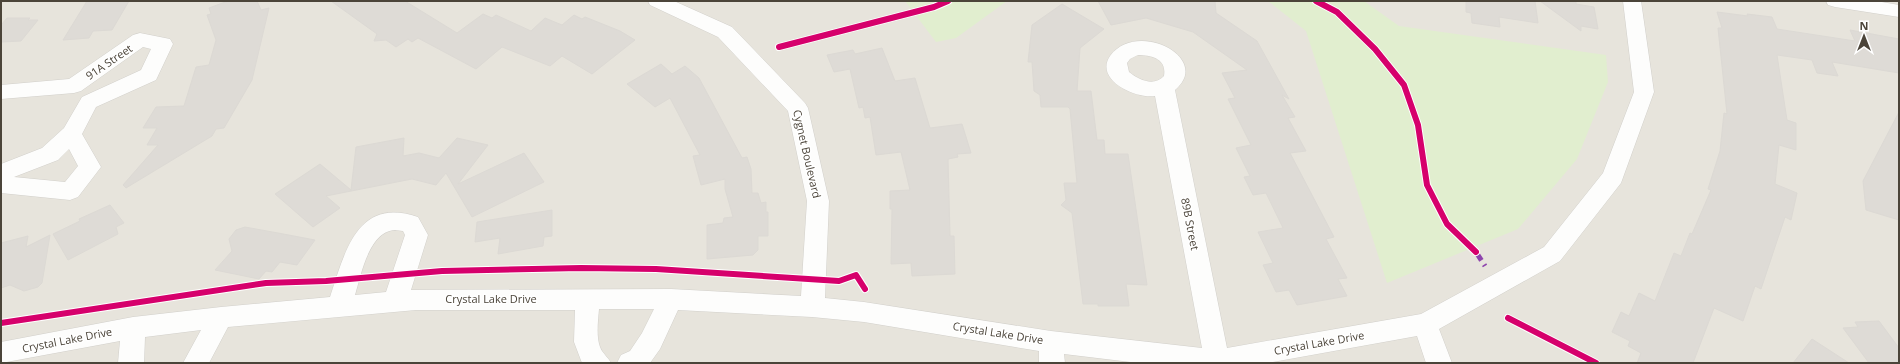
<svg xmlns="http://www.w3.org/2000/svg" width="1900" height="364" font-family="'Open Sans',sans-serif">
<style>
.residential{fill:#e7e4dc}
.green{fill:#e1eecf}
.building{fill:#dedbd6;stroke:#dcd9d4}
.lines{fill:none;stroke-linecap:round;stroke-linejoin:round}
.minor-casing{stroke:#d2d0cb;stroke-width:1}
.minor{fill:#fdfdfc;fill-rule:evenodd}
.quiet{stroke:#8e44ad;stroke-width:5;stroke-dasharray:10 5;stroke-linecap:butt}
.cycleway-casing{stroke:#fff;stroke-width:8}
.cycleway{stroke:#d6006c;stroke-width:6}
.labels{text-anchor:middle;stroke-width:3;stroke-linejoin:round;paint-order:stroke}
.street-label{font-size:11px;fill:#4b4439;stroke:#fff}
</style>
<rect width="100%" height="100%" fill="#f4f2ee"/>
<path class="residential" d="M1,1h1898v362h-1898z"/>
<path class="green" d="M905,1h102l-51,37 -20,4z
M1268,1h96l35,25 207,29 2,27 -31,77 -59,70 -131,54 -81,-252z"/>
<path class="building" d="M87,1h42l-17,29 -19,1 -4,7 -26,2z
M228,1h29l4,9 8,-2 -17,72 -28,48 -8,1 -4,7 -86,52 -3,-3 35,-40h-11l10,-17h-14l13,-21 28,-1 12,-39 13,-2 7,-25 -9,-25 4,-1 -2,-6z
M331,1h74l52,32 26,-19 9,4 4,-3 35,16 14,-13 17,7 12,-10 8,4 3,-2 35,14 15,9 -43,34 -30,-18 -12,10 -48,-19 -26,22 -58,-31 -6,4 -4,-3 -12,8 -10,-7 -12,1 3,-7z
M1098,1h117l1,12 41,28 32,58 -7,-4 13,22 -7,1 18,33 -16,2 44,84 -8,2 21,39 -9,1 9,17 -50,9 -8,-15 -13,2 -13,-27 10,-2 -15,-31 25,-4 -17,-35 -13,2 -9,-18 6,-1 -14,-28 15,-3 -23,-46 7,-1 -13,-25 25,-3 -54,-38 -47,-14 -35,7z
M1466,1h69l3,22 -39,-6 1,10 -28,-4 -1,-10 -5,-1z
M1540,1h36v3l18,3 4,22 -17,-3v5z
M1062,4l42,25 -24,19 -3,43h14l6,49h7l1,14h23l19,131 -21,-1 3,22h-31v-2h-15l-11,-91 -11,-8 5,-5 -2,-17h13l-7,-74 -2,-2h-27l-1,-12 -6,-4 -2,-29h-4l4,-37z
M1717,12l31,4 -1,-2 25,3 5,12 78,12 -5,-11 49,9v34l-67,-11 6,14 -21,-3 -5,-13 -35,-5 10,65 9,3v27l-17,-5 -4,39 22,9 -6,27 -6,-3 -24,72 -6,-3 -12,35 -29,-13 -21,55h-56l4,-10 -13,-7 2,-5 -18,-9 9,-20 8,4 10,-23 16,8 19,-48 7,3 9,-23 2,1 19,-44 -3,-1 12,-38 4,-38 3,1 -9,-86h4z
M7,18h23l-2,2h10l-17,21 -20,1v-17z
M882,48l13,33 20,-3 15,50 32,-4 9,29 -14,1 1,3 -10,2 2,77h4l1,38 -43,2 -1,-13 -20,1 1,-55h-2v-18l20,-1 -9,-38 -25,3 -6,-38 -5,1 -2,-11 -4,1 -9,-39 -16,3 -7,-17 26,-5 2,4z
M661,64l11,10 13,-8 14,12 43,80 5,-1 4,12 1,24h6l3,10 5,-1v10h2v24h-10v14l-5,5 -46,4v-34l16,-2 1,-5 9,-1 -8,-28v-10l-24,6 -8,-29 7,-1 -30,-57 -15,9 -28,-23z
M1899,112v108l-33,-10 -3,-29z
M404,138l-1,18 16,-3 20,5 18,-20 31,7 -30,39 66,-31 20,29 -72,35 -26,-44 -10,12 -24,-6 -86,17 14,12 -27,19 -38,-33 45,-30 31,26 5,-43z
M110,205l14,18 -8,4 2,7 -50,26 -15,-26 27,-13 -1,-2z
M552,210v26l-8,1 -1,9 -45,8 2,-16 -25,4 2,-20z
M245,227l33,6 37,7 -18,25 -17,-3 -8,10 -6,-1 -7,8 -44,-9 17,-19 -3,-12 7,-9z
M50,235l-8,48 -4,4 -14,4 -14,-6 -9,3v-45l27,-7 -2,11z
M1879,321l20,27v15h-30l-26,-35 15,-1 -3,-5z
M1812,339l37,24h-56z"/>
<g class="lines">
<g class="minor-casing">
<path id="minor" d="M648,1h26l58,26 73,76 3,5 21,93 -4,97 39,4 187,29 151,17 -47,-252c-19,3 -61,-16 -45,-40 27,-37 103,2 65,34l52,258 194,-34 123,-67 59,-74 31,-81 -11,-91h18l13,91 -33,91 -61,78 -121,68 13,34h-26l-9,-27 -150,27h-128l-75,-9 1,9h-26v-12l-175,-29 -52,-5 -134,-7 -18,39 -10,14h-33l4,-8 9,-4 12,-18 12,-24h-55c-1,12 -3,27 1,38 2,6 8,10 11,16h-29l-8,-21 1,-32h-159l-188,17 -19,36h-26l18,-33 -56,7 -1,26h-26l2,-22 -119,22v-21l132,-25 88,-10 109,-10c15,-45 27,-101 88,-80l10,18 -17,55 260,-1 130,7 6,-95 -19,-90 -70,-74 -68,-32zM1138,55c14,0 29,4 26,21 -10,11 -25,4 -35,-4l-2,-9 3,-4zM395,230l8,1 2,4 -19,57 -31,3c6,-20 14,-64 40,-65z
M1826,1h50l23,4v12l-64,-10 -7,-2z
M140,33l30,6 3,5 -17,36 -60,27 -14,27 19,33 -23,30 -8,3 -69,-7v-29l41,-16 22,-20 18,-31 59,-27 10,-21 -8,-2 -62,44 -7,2 -73,6v-14l68,-6 64,-44zM69,149l9,17 -13,16 -51,-5 44,-17z"/>
</g>
<use href="#minor" class="minor"/>
<path class="quiet" d="M1476,252l9,14"/>
<g class="cycleway-casing">
<path id="cycleway" d="M1316,1l21,11 38,37 29,36 14,40 9,60 20,39 29,28
M779,47l155,-40 14,-6
M1508,318l88,45
M1,323l265,-40 60,-2 116,-10 139,-3 75,1 183,12 17,-6 9,14"/>
</g>
<use href="#cycleway" class="cycleway"/>
</g>
<g class="labels">
<g class="street-label">
<text transform="translate(109 62) rotate(-34)" y="4">91A Street</text>
<text transform="translate(807 154) rotate(77)" y="4">Cygnet Boulevard</text>
<text transform="translate(1190 224) rotate(79)" y="4">89B Street</text>
<text x="491" y="303">Crystal Lake Drive</text>
<text transform="translate(998 333) rotate(9)" y="4">Crystal Lake Drive</text>
<text transform="translate(67 340) rotate(-11)" y="4">Crystal Lake Drive</text>
<text transform="translate(1319 343) rotate(-10)" y="4">Crystal Lake Drive</text>
</g>
</g>
<rect width="1900" height="364" fill="none" stroke="#4b4439" stroke-width="4"/>
<g transform="translate(1864 36)" stroke="#ffffff" stroke-width="3" paint-order="stroke">
<path d="M0-3L7 15L0 10L-7 15Z" fill="#4b4439"/>
<text y="-6" font-size="11" font-weight="bold" text-anchor="middle" fill="#4b4439">N</text>
</g>
</svg>
